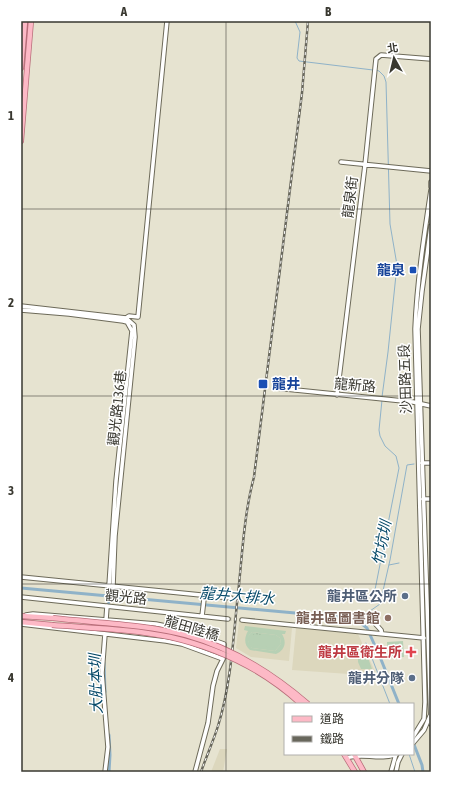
<svg xmlns="http://www.w3.org/2000/svg" width="452" height="793" font-family="'Asap Condensed','Noto Sans TC',sans-serif">
<style>
.built{fill:#dcd7bd}
.grass{fill:url(#grass-tufts)}
.park{fill:#b7d0b4;fill-rule:evenodd}
.lines{fill:none;stroke-linecap:round;stroke-linejoin:round}
.stream{stroke:#8fb2c8;stroke-width:1}
.canal{stroke:#8fb2c8;stroke-width:3}
.minor-tunnel{stroke:#c3c1b0;stroke-width:3.5;stroke-dasharray:3.5 2;stroke-linecap:butt}
.minor-casing{stroke:#6d6a59;stroke-width:5.5}
.major-casing{stroke:#b86d79;stroke-width:6}
.minor{stroke:#fff;stroke-width:3.5}
.major{stroke:#fdb9c6;stroke-width:4.5}
.rail-casing{stroke:#68675c;stroke-width:2.5}
.rail{stroke:#fff;stroke-width:1;stroke-dasharray:3;stroke-linecap:butt}
.major-bridge-casing{stroke:#b86d79;stroke-width:6;stroke-linecap:butt}
.major-bridge{stroke:#fdb9c6;stroke-width:4.5}
.grid{fill:none;stroke:#393830;stroke-width:1;stroke-opacity:0.55}
.transit-dot{fill:#1a4fb4;stroke:#fff;stroke-width:1.5}
.service-dot{fill:#5c6f8a;stroke:#fff;stroke-width:1.5}
.education-dot{fill:#8d6e63;stroke:#fff;stroke-width:1.5}
.health-dot{fill:#e0444e;stroke:#fff;stroke-width:1.5}
.labels{text-anchor:middle;stroke-width:3;stroke-linejoin:round;paint-order:stroke}
.street-label{font-size:14px;fill:#393830;stroke:#fff}
.transit-label{font-size:14px;font-weight:bold;fill:#164399;stroke:#fff;text-anchor:end}
.service-label{font-size:14px;font-weight:bold;fill:#4e5e75;stroke:#fff;text-anchor:end}
.education-label{font-size:14px;font-weight:bold;fill:#785e54;stroke:#fff;text-anchor:end}
.health-label{font-size:14px;font-weight:bold;fill:#be3a42;stroke:#fff;text-anchor:end}
.water-label{font-size:15px;font-style:italic;fill:#054968;stroke:#fff}
.neatline{fill:none;stroke:#393830;stroke-width:1.5}
.grid-label{font-size:13px;text-anchor:middle;font-weight:bold;fill:#393830}
</style>
<defs>
<pattern id="grass-tufts" width="24" height="20" patternUnits="userSpaceOnUse"><rect width="24" height="20" fill="#b7d0b4"/><path d="M3 7l-1-3M5 7V3M7 7l1-3M15 17l-1-3M17 17v-4M19 17l1-3" fill="none" stroke="#9eb39b"/></pattern>
</defs>
<rect width="100%" height="100%" fill="#e6e3d0"/>
<path class="built" d="M239,622l53,6 -3,33 -38,-4 -15,-9z
M296,628l62,6 19,42 -85,-6z
M220,749h7l-4,23h-12z"/>
<path class="grass" d="M252,632l24,3 4,3 1,6 -6,7 -23,-3c-5,-5 -6,-12 0,-16z"/>
<path class="park" d="M245,626l41,5 -1,3h-3c5,8 3,16 -6,20l-26,-4c-6,-5 -6,-12 -2,-19l-4,-1zM252,632l24,3 4,3 1,6 -6,7 -23,-3 -4,-7 1,-6z
M254,634l22,3 -2,11 -21,-3z
M403,641l1,16 -16,1 -1,-16z
M358,655h9l5,14h-11l-3,-7z"/>
<g class="lines">
<path class="stream" d="M295,21l5,11 -3,26 2,3 74,9
M376,70l3,1 5,5 2,6 4,142 7,41 -9,87 -6,45
M21,308l4,1
M389,565l10,-2
M109,596l1,-10
M373,600l26,-132 -3,-12 -11,-10 -5,-10 -1,-6 3,-30
M357,620l23,-16 10,-44 17,-95 7,-1
M366,643l24,61
M409,754l6,18"/>
<path class="canal" d="M21,588l329,30 7,2 10,8 13,29 19,47
M108,608l1,-12
M104,663l1,29
M413,742l9,23 1,7
M109,772l1,-17 -1,-20"/>
<path class="minor-tunnel" d="M228,619l14,1"/>
<g class="minor-casing">
<path id="minor" d="M341,162l90,9
M431,182v5
M431,226l-9,65 -4,38 13,395
M21,306l105,12 8,7 1,12 -20,199 -2,50
M21,310l48,4 54,7 4,1 5,9 -16,150 -7,105
M126,318l3,-2 9,1 29,-296
M276,388l137,14 18,4
M337,395l28,-230 11,-106 5,-4 50,4
M422,463h9
M423,499h8
M21,577l210,21
M21,597l207,22
M202,616l2,-17
M370,618l11,12 1,4
M106,620l1,-14
M242,620l182,18
M21,624l145,17 16,3 41,15 1,-15 -39,-14 -29,-6 -123,-10 -7,1
M105,634l-3,39 6,74 -3,25
M413,737l11,-18 1,-17 -10,-373c2,-47 9,-93 16,-139
M413,743l11,-13 6,-14
M347,758c15,-6 32,3 50,-4
M195,772l13,-49 5,-37 4,-15 6,-12
M391,772l5,-18
M396,772l2,-10 4,-8"/>
</g>
<g class="major-casing">
<path id="major" d="M21,68l4,-47
M21,141l10,-120
M21,616l32,2
M21,622l31,3
M344,754l11,18
M354,754l10,18"/>
</g>
<use href="#minor" class="minor"/>
<use href="#major" class="major"/>
<g class="rail-casing">
<path id="rail" d="M201,772c5,-15 12,-30 17,-46 12,-38 15,-82 19,-123 5,-41 6,-85 17,-126l48,-384 6,-72"/>
</g>
<use href="#rail" class="rail"/>
<g class="major-bridge-casing">
<path id="major-bridge" d="M53,618c44,5 90,6 133,17 46,13 86,38 122,69
M52,625c38,3 81,4 118,12 48,11 94,33 131,67"/>
</g>
<use href="#major-bridge" class="major-bridge"/>
</g>
<path class="grid" d="M226,21v751M21,209h410M21,396h410M21,584h410"/>
<g class="transit-dot">
<rect x="409" y="266" width="8" height="8" rx="2"/>
<rect x="258" y="379" width="10" height="10" rx="2"/>
</g>
<g class="service-dot">
<circle cx="405" cy="596" r="4"/>
<circle cx="412" cy="678" r="4"/>
</g>
<circle class="education-dot" cx="388" cy="618" r="4"/>
<path class="health-dot" d="M409 646h4v4h4v4h-4v4h-4v-4h-4v-4h4z"/>
<g class="labels">
<g class="street-label">
<text transform="translate(350 197) rotate(-83)" y="5">龍泉街</text>
<text transform="translate(405 379) rotate(-92)" y="5">沙田路五段</text>
<text transform="translate(355 385) rotate(5)" y="5">龍新路</text>
<text transform="translate(117 408) rotate(-84)" y="5">觀光路136巷</text>
<text transform="translate(126 597) rotate(6)" y="5">觀光路</text>
<text transform="translate(192 628) rotate(16)" y="5">龍田陸橋</text>
</g>
<g class="transit-label">
<text x="405" y="275">龍泉</text>
<text x="272" y="389" text-anchor="start">龍井</text>
</g>
<g class="service-label">
<text x="397" y="601">龍井區公所</text>
<text x="404" y="683">龍井分隊</text>
</g>
<g class="education-label">
<text x="380" y="623">龍井區圖書館</text>
</g>
<g class="health-label">
<text x="402" y="657">龍井區衛生所</text>
</g>
<g class="water-label">
<text transform="translate(382 543) rotate(-79)" y="5">竹坑圳</text>
<text transform="translate(237 596) rotate(5)" y="5">龍井大排水</text>
<text transform="translate(96 684) rotate(-92)" y="5">大肚本圳</text>
</g>
</g>
<rect width="452" height="793" fill="none" stroke="#ffffff" stroke-width="44"/>
<rect x="284" y="703" width="130" height="52" fill="#ffffff" stroke="#b0afac"/>
<rect x="292" y="716" width="20" height="6" fill="#fdb9c6" stroke="#b0afac"/>
<text x="320" y="723" font-size="12" fill="#393830">道路</text>
<rect x="292" y="736" width="20" height="6" fill="#68675c" stroke="#b0afac"/>
<text x="320" y="743" font-size="12" fill="#393830">鐵路</text>
<g transform="translate(394 58) rotate(352)" stroke="#ffffff" stroke-width="3" paint-order="stroke">
<path d="M0-3L7 15L0 10L-7 15Z" fill="#393830"/>
<text y="-6" font-size="11" font-weight="bold" text-anchor="middle" fill="#393830">北</text>
</g>
<rect x="22" y="22" width="408" height="749" class="neatline"/>
<g class="grid-label">
<text x="124" y="16">A</text>
<text x="328" y="16">B</text>
<text x="11" y="120">1</text>
<text x="11" y="307">2</text>
<text x="11" y="495">3</text>
<text x="11" y="682">4</text>
</g>
</svg>
